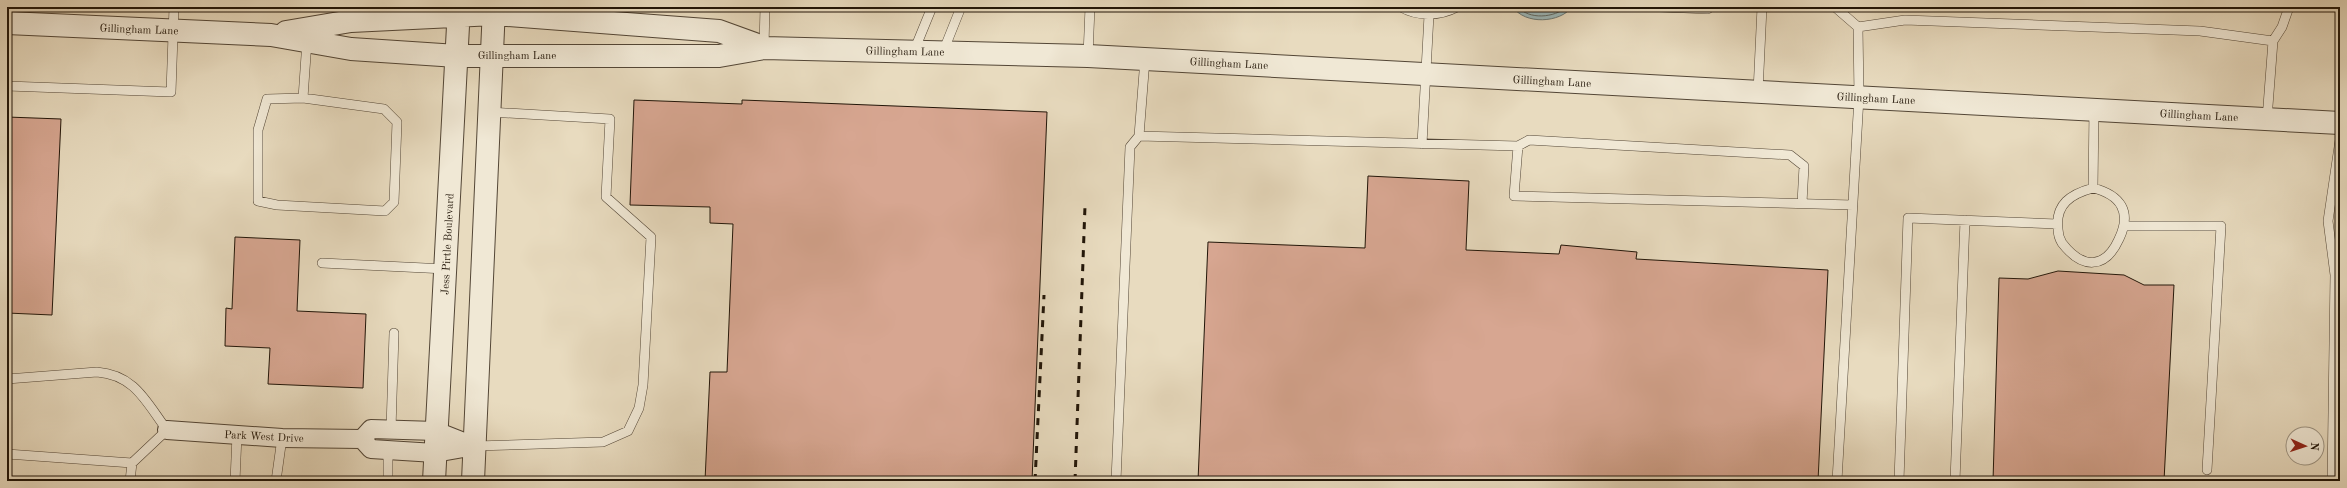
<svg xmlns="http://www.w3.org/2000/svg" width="2347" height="488" font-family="'Old Standard TT',serif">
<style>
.water{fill:#9bb9bc;stroke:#6a7774}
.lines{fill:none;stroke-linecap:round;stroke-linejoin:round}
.shore{stroke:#5e6762;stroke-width:1}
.building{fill:#d7a691;stroke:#211508}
.service-casing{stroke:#534636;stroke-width:10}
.minor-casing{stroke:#534636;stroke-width:20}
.tertiary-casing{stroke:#534636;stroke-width:24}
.service{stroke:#f0e8d5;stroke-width:9}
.minor{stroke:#f0e8d5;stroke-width:18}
.tertiary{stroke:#f0e8d5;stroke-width:22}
.rail{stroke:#211508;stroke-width:3;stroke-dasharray:7 7;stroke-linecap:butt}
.labels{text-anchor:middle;stroke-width:3;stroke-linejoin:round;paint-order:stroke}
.street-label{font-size:11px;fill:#211508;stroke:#f0e8d5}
</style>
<rect width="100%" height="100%" fill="#e8dbbf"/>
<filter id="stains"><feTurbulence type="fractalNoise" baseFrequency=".005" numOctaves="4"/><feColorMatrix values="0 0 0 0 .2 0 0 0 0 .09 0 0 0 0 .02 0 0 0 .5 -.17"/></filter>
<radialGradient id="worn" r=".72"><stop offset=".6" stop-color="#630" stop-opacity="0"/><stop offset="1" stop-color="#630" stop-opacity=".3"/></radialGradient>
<path class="water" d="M1513,7h59c-12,16 -47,18 -59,0z"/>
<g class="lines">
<path class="shore" d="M1518,7c11,13 36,11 49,0"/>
</g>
<path class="building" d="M634,100l108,4v-4l305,12 -15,369h-327l5,-109h17l6,-148 -23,-1v-16l-80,-2z
M7,117l54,2 -9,196 -45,-2z
M1368,176l101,5 -3,69 93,4 2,-9 76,7 -1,7 192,11 -10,211h-620l10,-239 157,6z
M235,237l65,3 -3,71 69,3 -3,74 -95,-4 2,-36 -45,-2 1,-38 6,1z
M2058,271l66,4 20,10h30l-10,196h-171l6,-203 29,1z"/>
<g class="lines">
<g class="service-casing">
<path id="service" d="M1401,7c17,10 39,9 56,0
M1660,7l48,2 1,-2
M1835,7l23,20 1,70 -22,384
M1858,27l47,-7 295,11 73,10
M764,46l1,-39
M914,51l18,-44
M943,52l18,-45
M1088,56l2,-49
M7,86l164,6 3,-85
M1758,92l4,-85
M303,98l81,11 13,13 -3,80 -9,9 -108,-6 -19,-4v-71l9,-31 36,-1 4,-57
M2267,119l6,-78 9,-14 7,-20
M1139,136l379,10 -4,50 339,9
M1422,144l7,-129
M1518,146l11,-6 261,15 14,11 -2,37
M2093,188c28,7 39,24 26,51 -14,31 -37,30 -57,4 -3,-5 -4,-8 -4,-14 -3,-25 13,-35 35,-41z
M2093,188l1,-79
M2126,226h95l-14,244
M322,263l124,6
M7,379l90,-7c38,3 49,30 70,58l-35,33 -2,18
M391,429l3,-96
M475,446l128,-4 25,-11 11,-23 4,-23 8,-148 -45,-40 4,-78 -121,-7
M7,454l125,9
M235,481l2,-46
M276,481l6,-43
M388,481v-31
M1116,481l14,-334 9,-11 6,-77
M1899,481l9,-263 149,6
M1955,481l10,-261
M2332,481l3,-206 -7,-54 12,-81"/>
</g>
<g class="minor-casing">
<path id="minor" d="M167,430l115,8 80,1 9,10 64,4 40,-7
M362,439l9,-10 65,2 38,15"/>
</g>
<g class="tertiary-casing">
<path id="tertiary" d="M7,23l264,12 80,14 106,7h262l45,-8 324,8 1252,67
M286,32l65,-11 143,-7 225,17 44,16
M434,481l25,-474
M473,481l21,-474"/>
</g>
<use href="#service" class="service"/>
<use href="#minor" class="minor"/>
<use href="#tertiary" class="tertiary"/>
<path class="rail" d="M1035,481l9,-186
M1075,481l10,-275"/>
</g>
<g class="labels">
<g class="street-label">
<text transform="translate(139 29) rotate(2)" y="4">Gillingham Lane</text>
<text transform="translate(905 51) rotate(1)" y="4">Gillingham Lane</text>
<text x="517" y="59">Gillingham Lane</text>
<text transform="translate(1229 63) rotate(3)" y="4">Gillingham Lane</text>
<text transform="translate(1552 81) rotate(3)" y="4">Gillingham Lane</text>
<text transform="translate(1876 98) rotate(3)" y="4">Gillingham Lane</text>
<text transform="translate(2199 115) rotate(3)" y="4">Gillingham Lane</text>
<text transform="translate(447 244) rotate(-87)" y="4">Jess Pirtle Boulevard</text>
<text transform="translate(264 436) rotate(3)" y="4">Park West Drive</text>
</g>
</g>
<rect width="2347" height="488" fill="none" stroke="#e8dbbf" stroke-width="24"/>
<rect x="8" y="8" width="2331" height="472" fill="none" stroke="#211508" stroke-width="2"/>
<rect x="12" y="12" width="2323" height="464" fill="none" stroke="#211508"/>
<g transform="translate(2305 446) rotate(93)"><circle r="19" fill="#f0e8d5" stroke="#9d9483"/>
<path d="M0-3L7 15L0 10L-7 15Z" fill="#8f2418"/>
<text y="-6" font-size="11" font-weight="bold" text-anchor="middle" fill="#211508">N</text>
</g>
<rect width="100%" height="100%" filter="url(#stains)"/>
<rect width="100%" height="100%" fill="url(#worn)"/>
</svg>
